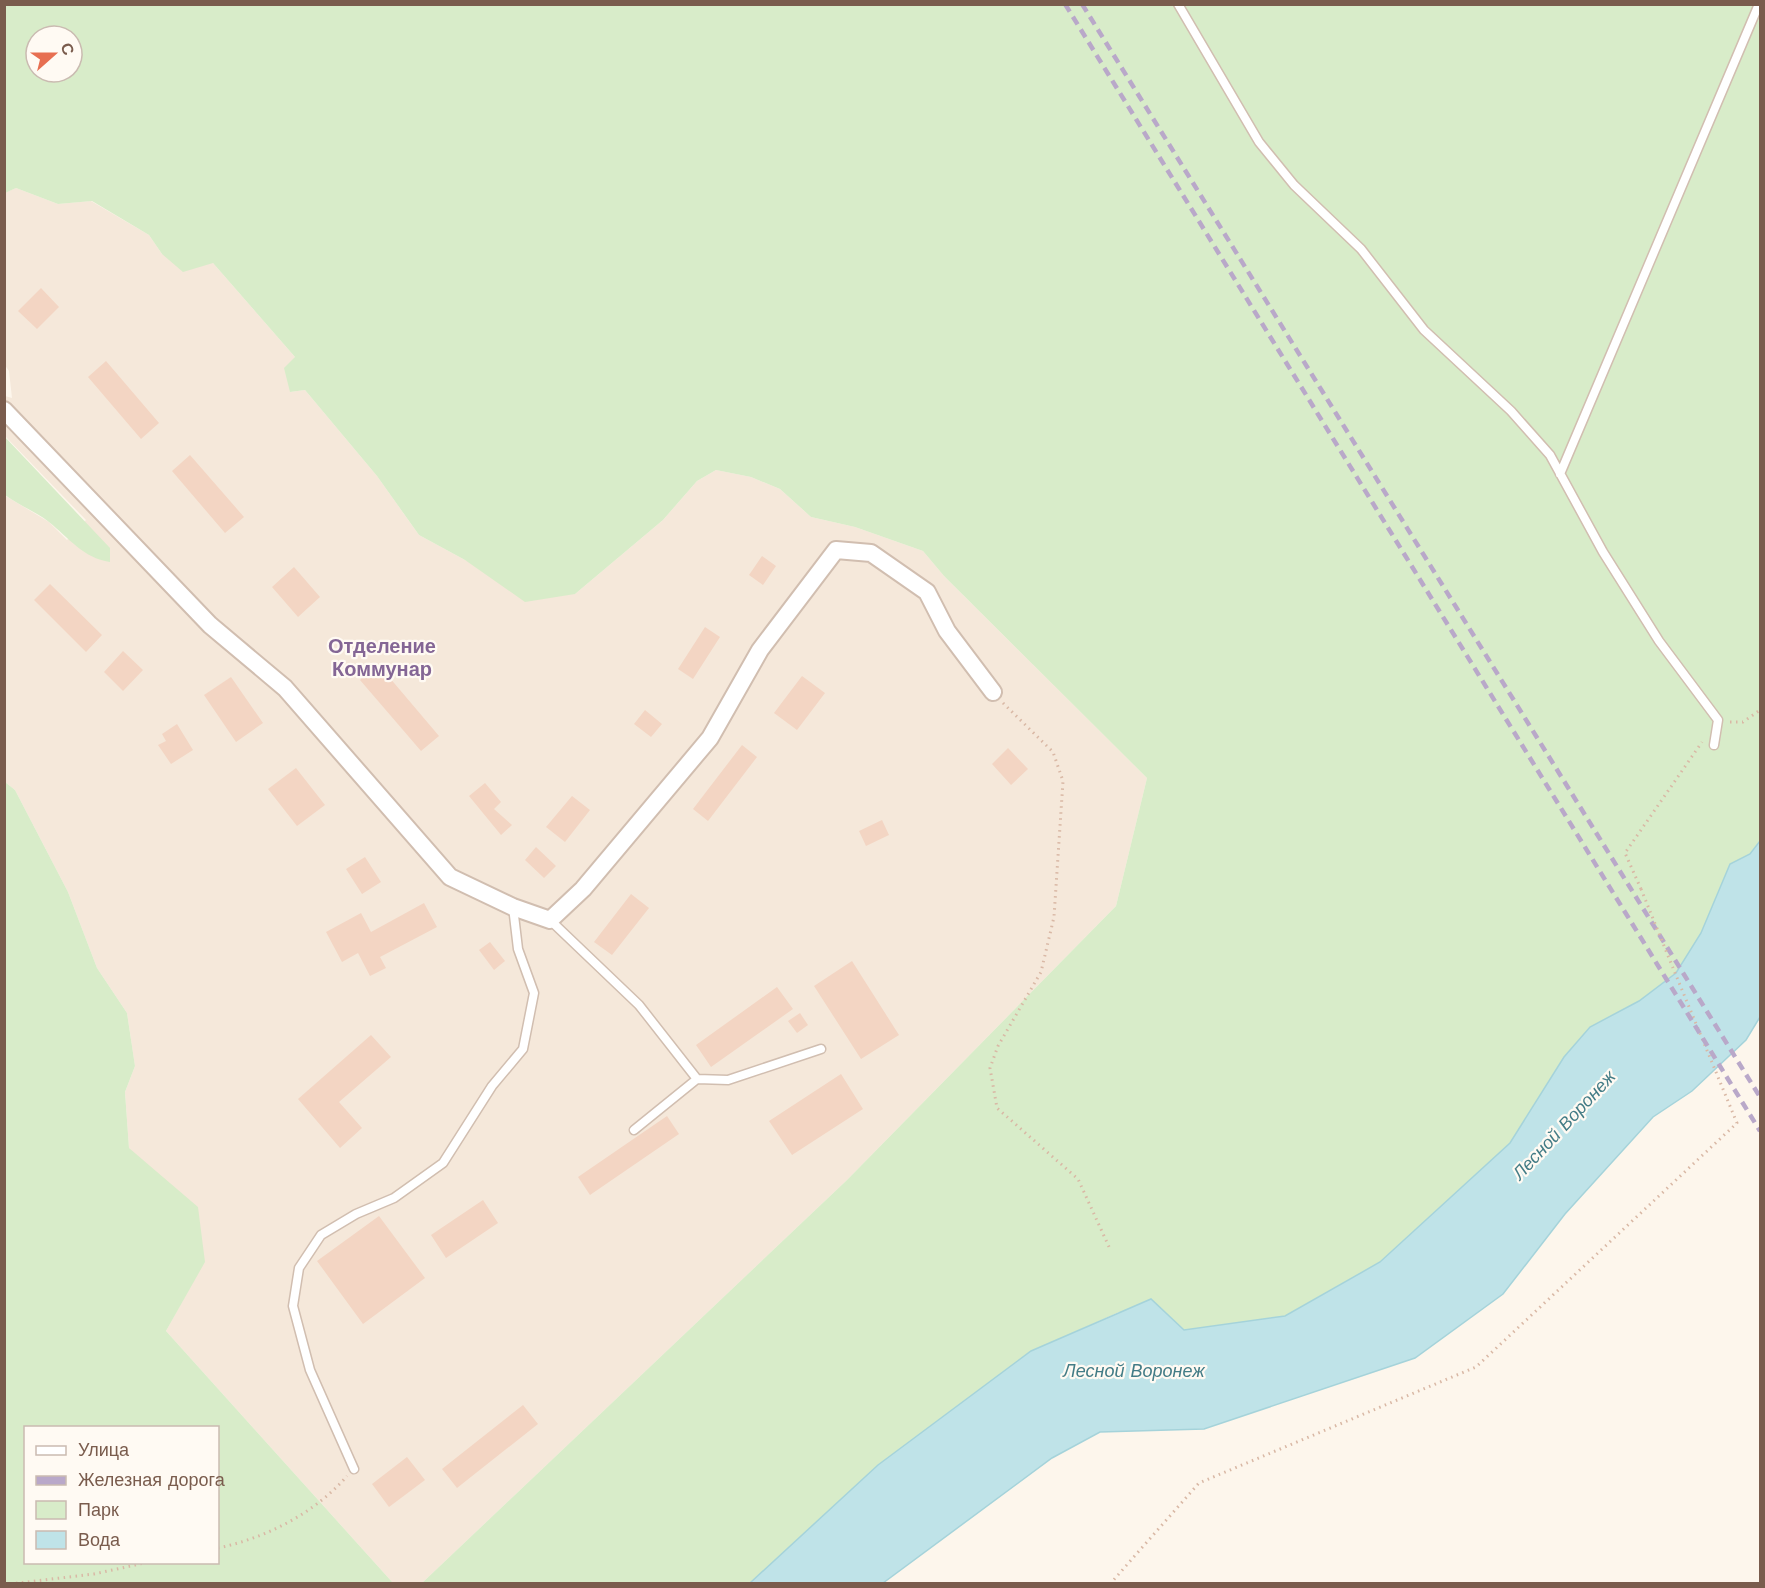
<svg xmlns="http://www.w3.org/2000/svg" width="1765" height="1588" font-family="'Work Sans',sans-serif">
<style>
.residential{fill:#f5e8da}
.green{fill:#d8ecc9;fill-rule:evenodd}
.water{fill:#bfe3e8;stroke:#a5d3da;stroke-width:1.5}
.building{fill:#f3d5c3}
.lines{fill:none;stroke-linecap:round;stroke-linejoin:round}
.service-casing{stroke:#d1beb0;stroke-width:11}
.minor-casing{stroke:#d1beb0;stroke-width:20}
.path{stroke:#d9b8a5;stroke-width:3;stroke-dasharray:1.5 4.5;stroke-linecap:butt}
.service{stroke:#fff;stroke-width:8}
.minor{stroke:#fff;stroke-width:16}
.rail{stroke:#b9a8c9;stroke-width:4.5;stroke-dasharray:9 6;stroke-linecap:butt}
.path-bridge{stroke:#d9b8a5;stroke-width:3;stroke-dasharray:1.5 4.5;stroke-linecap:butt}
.labels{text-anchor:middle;stroke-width:4.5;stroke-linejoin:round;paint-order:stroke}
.water-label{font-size:18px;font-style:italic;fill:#437c86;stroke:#fffaf3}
.quarter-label{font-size:20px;font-weight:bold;fill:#846695;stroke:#fffaf3}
</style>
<rect width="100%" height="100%" fill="#fdf6ec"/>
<path class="residential" d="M16,188l42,16 33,-3 58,34 13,19 51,9 82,94 -5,35 15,-2 72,86 42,59 46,25 110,34 88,-74 34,-39 19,-11 35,7 29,12 31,28 44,10 68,24 21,25 203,202 -31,128 -269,274 -425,403h-29l-227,-252 38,-69 -75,-114 -4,-56 10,-26 -8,-53 -30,-45 -29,-76 -53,-102 -10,-8 -1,-287 45,27 18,18 19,-20 -81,-84v-40l7,2 -3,-27 -5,-7v-171z"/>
<path class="green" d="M4,5h1756v836l-10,13 -20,10 -29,69 -25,40 -37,28 -49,26 -26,30 -54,86 -130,119 -95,54 -101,14 -65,-18 -87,39 -154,114 -128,118h-328l425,-403 269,-274 31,-128 -203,-202 -21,-25 -68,-24 -44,-10 -31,-28 -29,-12 -35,-7 -19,11 -34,39 -88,74 -50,8 -60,-42 -46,-25 -42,-59 -72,-86 -15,2 -6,-24 11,-11 -82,-94 -30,9 -21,-18 -13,-19 -57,-34 -34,3 -42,-16 -11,5zM36,36h36v36h-36z
M4,436l106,112v14c-27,-4 -41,-24 -61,-40 -14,-11 -31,-17 -44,-27z
M5,782l10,8 53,102 29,76 30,45 8,53 -10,26 4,56 69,59 7,55 -39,69 227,252h-388zM26,1428h192v134h-192z"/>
<path class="water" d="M1760,841v176l-14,23 -54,51 -39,26 -88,97 -62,80 -88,64 -211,71 -104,3 -48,26 -169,125h-133l128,-118 153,-114 120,-52 33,31 101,-14 95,-54 130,-119 54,-86 26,-30 49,-26 37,-28 25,-40 29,-69 20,-10z"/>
<path class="building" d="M41,288l18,19 -22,22 -19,-18z
M106,361l53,62 -18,16 -53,-62z
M190,455l54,62 -19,16 -53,-62z
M762,556l14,10 -13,19 -14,-10z
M294,567l26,30 -22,20 -26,-30z
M50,584l52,51 -16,17 -52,-52z
M705,627l15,10 -27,42 -15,-10z
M123,651l20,19 -20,21 -19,-19z
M378,664l61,72 -18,15 -61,-71z
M802,676l23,17 -28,37 -23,-17z
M231,677l32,46 -27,19 -32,-47z
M645,710l17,14 -11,13 -17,-13z
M177,724l16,26 -22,14 -13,-19 8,-4 -4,-7z
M742,745l15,12 -49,64 -15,-12z
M1008,748l20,21 -17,16 -19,-21z
M296,768l29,37 -28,21 -29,-37z
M485,783l16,19 -7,7 18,16 -11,10 -32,-39z
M572,796l18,14 -25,32 -19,-15z
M882,820l7,15 -23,11 -7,-15z
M536,847l20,19 -12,12 -19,-18z
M365,857l16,25 -19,12 -16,-25z
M631,894l18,14 -37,47 -18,-13z
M424,903l13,24 -57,30 6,11 -16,8 -12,-23 -16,9 -16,-30 35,-19 10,19z
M490,942l15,19 -11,9 -15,-20z
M852,961l47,74 -38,24 -47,-73z
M777,987l16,22 -82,58 -15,-22z
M800,1013l8,12 -11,8 -9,-12z
M371,1035l20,22 -52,45 23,26 -22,20 -42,-49z
M841,1074l22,35 -71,46 -23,-34z
M667,1116l12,18 -89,61 -12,-18z
M483,1200l15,23 -52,35 -15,-23z
M379,1216l46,62 -62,46 -46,-63z
M523,1405l15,19 -81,64 -15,-19z
M407,1457l18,23 -36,27 -17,-23z"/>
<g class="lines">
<g class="service-casing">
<path id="service" d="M1178,4l81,138 35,43 67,64 63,81 87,81 39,44 53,97 56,89 59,79 -4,25
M1560,474l199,-470
M550,920l89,85 58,74 -63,51
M697,1079l31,1 93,-31
M354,1469l-44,-99 -17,-64 6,-38 22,-33 35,-21 38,-16 49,-35 49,-77 31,-37 11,-56 -16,-44 -5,-42"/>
</g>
<g class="minor-casing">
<path id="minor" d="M4,410l206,215 75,63 165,189 63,30 37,13 33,-31 127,-151 50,-88 76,-100 35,3 56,39 20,39 46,61"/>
</g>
<path class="path" d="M1003,703l50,49 10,29 -9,136 -13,55 -43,74 -8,22 7,40 81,71 32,70
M1730,722h13l17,-12
M1641,889l-16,-36 77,-111
M218,1548c48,-10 97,-35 129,-72
M10,1584l84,-10 55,-12
M1110,1584l89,-101 277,-116 261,-244 -64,-155"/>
<use href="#service" class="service"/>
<use href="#minor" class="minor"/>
<path class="rail" d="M1065,4l695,1127
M1082,4l678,1093"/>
<path class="path-bridge" d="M1641,889l32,79"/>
</g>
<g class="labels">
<g class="water-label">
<text transform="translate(1564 1125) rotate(-47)" y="6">Лесной Воронеж</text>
<text x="1134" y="1377">Лесной Воронеж</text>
</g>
<g class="quarter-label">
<text x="382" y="653">Отделение<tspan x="382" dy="23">Коммунар</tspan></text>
</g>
</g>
<rect width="1765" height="1588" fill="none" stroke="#7a5c4d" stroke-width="12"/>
<rect x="24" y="1426" width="195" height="138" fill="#fffaf3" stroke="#cabbb1" stroke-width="1.5"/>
<rect x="36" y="1446" width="30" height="9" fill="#ffffff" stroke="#cabbb1" stroke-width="1.5"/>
<text x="78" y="1456" font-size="18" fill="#7a5c4d">Улица</text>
<rect x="36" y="1476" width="30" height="9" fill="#b9a8c9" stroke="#cabbb1" stroke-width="1.5"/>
<text x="78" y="1486" font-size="18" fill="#7a5c4d">Железная дорога</text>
<rect x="36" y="1501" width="30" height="18" fill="#d8ecc9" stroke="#cabbb1" stroke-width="1.5"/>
<text x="78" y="1516" font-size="18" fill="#7a5c4d">Парк</text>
<rect x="36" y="1531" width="30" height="18" fill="#bfe3e8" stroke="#cabbb1" stroke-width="1.5"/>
<text x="78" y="1546" font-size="18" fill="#7a5c4d">Вода</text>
<g transform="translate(54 54) rotate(69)"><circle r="28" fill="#fffaf3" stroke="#cabbb1" stroke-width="1.5"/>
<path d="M0-4.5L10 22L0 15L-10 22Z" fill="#e76f51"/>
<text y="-9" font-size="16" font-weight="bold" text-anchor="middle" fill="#7a5c4d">С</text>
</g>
</svg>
